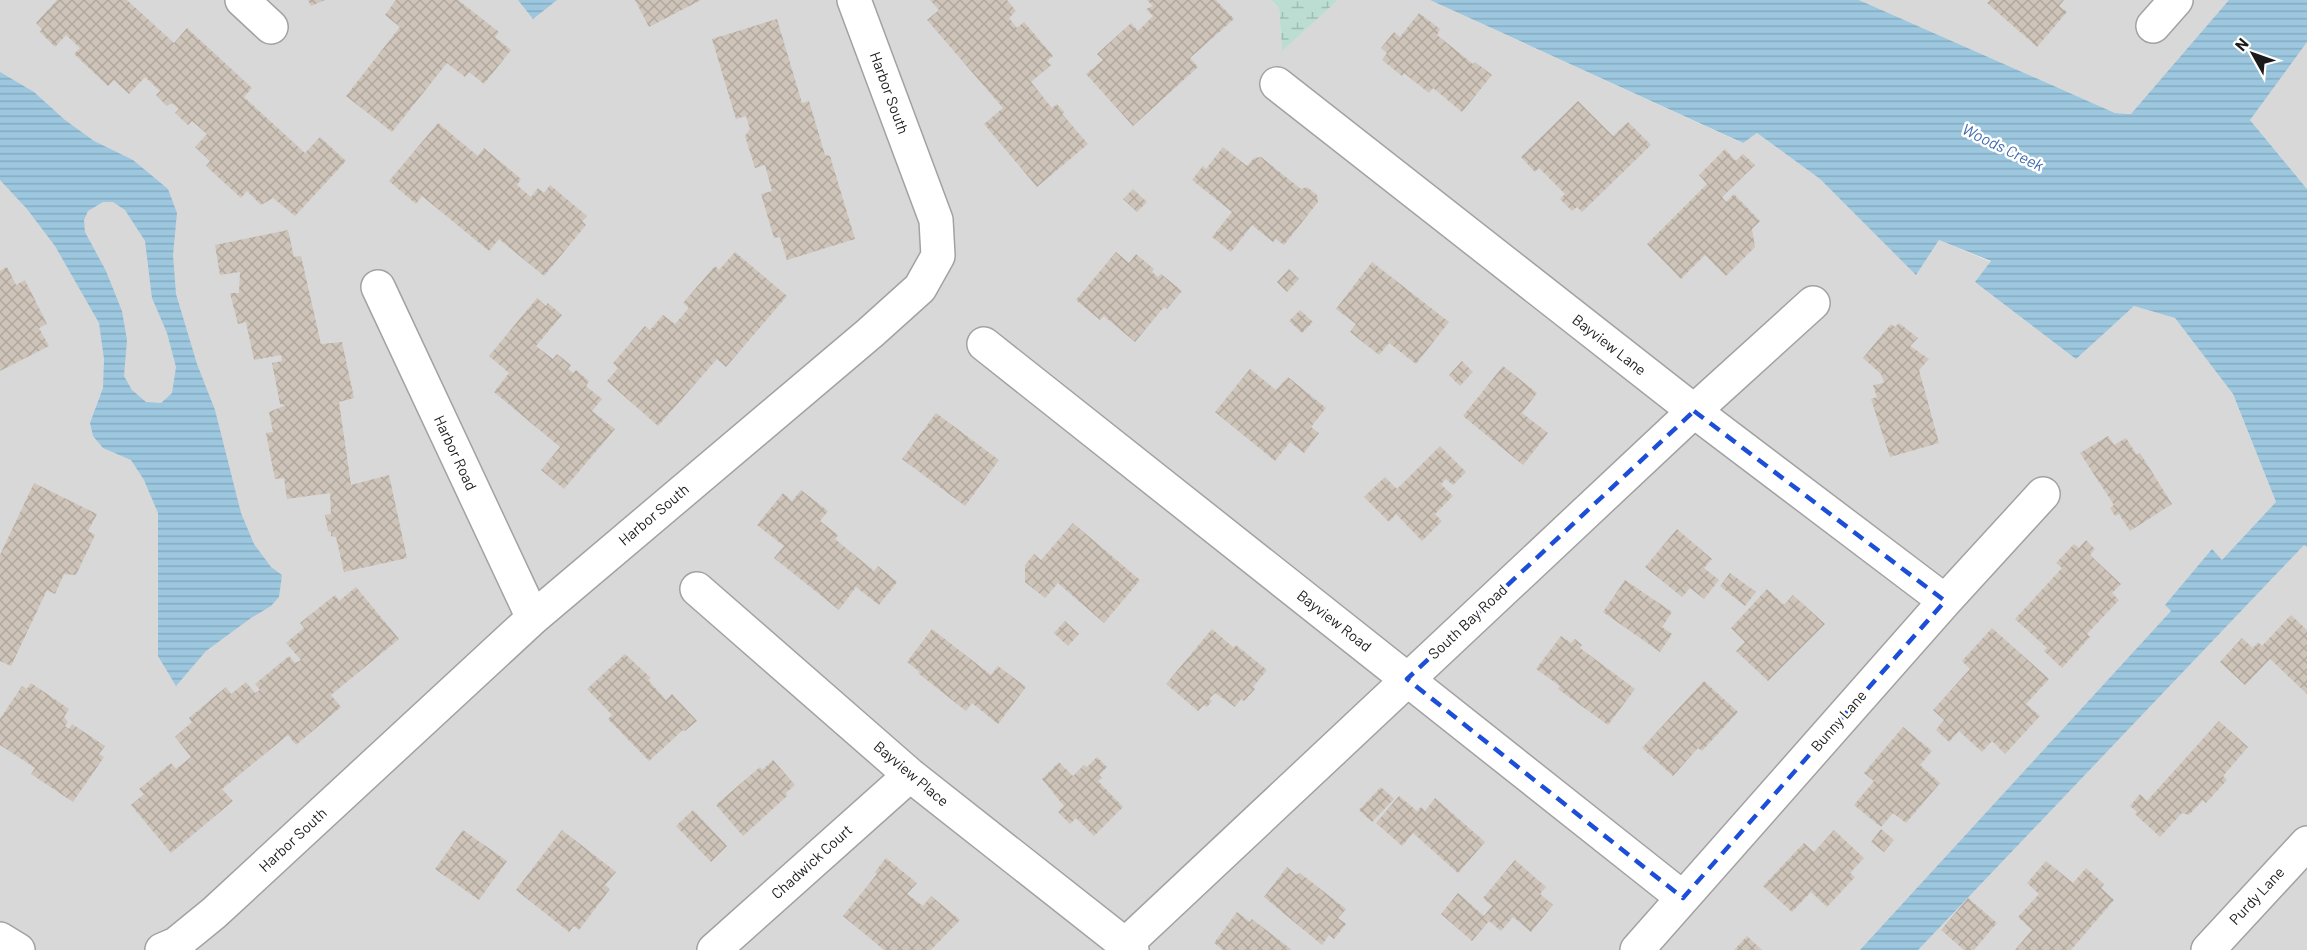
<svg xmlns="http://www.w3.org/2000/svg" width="2307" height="950" font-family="Barlow,sans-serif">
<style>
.residential{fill:#d9d8d8}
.wetland{fill:url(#wetland-marsh)}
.water{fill:url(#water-rules);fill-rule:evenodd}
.building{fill:url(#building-cross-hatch)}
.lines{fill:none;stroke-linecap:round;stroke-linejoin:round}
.minor-casing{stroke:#a2a2a2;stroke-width:36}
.minor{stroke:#fff;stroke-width:33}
.marked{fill:none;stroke:#1d4ed8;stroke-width:4.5;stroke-dasharray:12 8;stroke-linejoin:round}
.labels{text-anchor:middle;stroke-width:5;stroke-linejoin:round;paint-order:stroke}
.street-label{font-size:15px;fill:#1b1b1b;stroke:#fff}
.water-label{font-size:16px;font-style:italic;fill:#416bb1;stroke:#fff}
</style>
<defs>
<pattern id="wetland-marsh" width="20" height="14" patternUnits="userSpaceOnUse" patternTransform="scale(1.5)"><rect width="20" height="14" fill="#bbddd2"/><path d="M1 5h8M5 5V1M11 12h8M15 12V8" fill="none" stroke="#a0bdb4"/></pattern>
<pattern id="water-rules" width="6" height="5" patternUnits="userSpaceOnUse" patternTransform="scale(1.5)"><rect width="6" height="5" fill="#9cc7df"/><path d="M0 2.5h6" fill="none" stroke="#86aabf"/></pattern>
<pattern id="building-cross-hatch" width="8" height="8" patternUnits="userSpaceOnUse" patternTransform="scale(1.5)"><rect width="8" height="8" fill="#cec4b9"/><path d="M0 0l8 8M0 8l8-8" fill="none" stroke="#b0a89e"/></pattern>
</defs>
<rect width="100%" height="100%" fill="#eeebdf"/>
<path class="residential" d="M0,0h1271l8,8 3,42 56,-50h92l312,143 15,-10 63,46 96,95 23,-34 52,22 -16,21 160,23 40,12 58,76 43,108 31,45v403h-2307z
M1859,0h448v189l-57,-69 -135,-7z"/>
<path class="wetland" d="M1271,0h67l-56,51 -3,-43z"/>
<path class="water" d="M518,0h39l-24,19z
M1430,0h429l256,113 16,1 98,-114h78v42l-57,78 57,69v358l-3,-2 -386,405h-58l311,-339 -6,-6 47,-56 10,11 54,-58 -43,-108 -58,-76 -41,-12 -58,53 -101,-77 16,-21 -52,-21 -23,35 -96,-96 -63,-46 -14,10z
M0,72l34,20 31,28 29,21 39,19 35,29 9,24 -4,42 3,39 21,70 18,46 26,103 13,31 17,23 11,8 -3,22 -8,9 -20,12 -45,33 -30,35 -18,-30v-143l-14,-33 -13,-20 -28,-12 -10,-12 -3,-13 13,-35 1,-29 -5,-36 -44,-77 -28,-37 -27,-29zM103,202h10l12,8 20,31 7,57 15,35 9,34 -4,26 -11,10 -15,-1 -14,-12 -8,-14 3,-36 -5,-29 -16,-40 -21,-39 -1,-12 4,-9z"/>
<path class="building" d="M57,0h70l47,43 13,-15 65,60 -8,9 61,56 15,-16 26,24 -51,55 -22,-18 -12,7 -14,-14 -6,7 -35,-32 4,-5 -15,-14 12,-13 -15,-13 -4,4 -13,-12 4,-4 -7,-6 -5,3 -11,-11 4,-4 -15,-14 -16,17 -15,-14 -6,6 -34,-32 6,-6 -14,-13 -11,12 -15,-15 2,-3 -6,-6z
M308,0h17l-14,6z
M396,0h62l41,32 -4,5 16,13 -27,34 -15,-12 -4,5 -18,-14 -55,69 -46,-36 54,-69 -15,-12z
M635,0h66l-52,27z
M930,0h77l9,11 -7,7 8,10 7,-6 29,34 -6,5 4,4 -20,17 21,26 5,-4 7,8 -2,2 26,30 -51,43 -53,-63 19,-16 -76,-88 12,-10z
M1147,0h69l18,19 -44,39 8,9 -65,59 -47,-52 17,-14 -6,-6 34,-31 7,8 15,-15 -7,-7 7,-3z
M1990,0h74l-5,6 8,6 -30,35 -50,-44z
M1419,13l21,16 -3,6 36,29 2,-2 17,13 -30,37 -29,-24 -4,5 -25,-20 -2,3 -20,-16 5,-7 -6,-5 13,-16 6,5z
M777,19l25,84 7,-2 16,54 5,1 25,83 -68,21 -7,-23 -6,1 -13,-44 11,-3 -7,-26 -10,3 -10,-32 5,-7 -4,-13 -10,3 -24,-80z
M1578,101l35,35 15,-14 23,23 -69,67 -5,-5 -5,4 -12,-12 5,-5 -26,-26 -4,4 -14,-15z
M438,123l40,33 6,-8 37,31 -4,6 14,12 7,-9 6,5 6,-8 37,31 -5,5 4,4 -42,51 -45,-37 -10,12 -67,-55 -6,8 -27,-23z
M1223,147l24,19 7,-8 7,-1 40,32 6,-2 10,8 1,7 -34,43 -8,-6 -3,3 -21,-17 -21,27 -19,-15 20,-25 -40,-32 11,-14 3,3z
M1725,149l11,12 7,-7 12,11 -33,32 4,5 8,-8 26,27 -8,8 3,18 -29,29 -21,-21 -24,24 -34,-35 60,-60 -8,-9z
M1133,189l14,13 -10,10 -14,-13z
M288,230l6,27 7,-1 20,88 21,-2 12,56 -15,4 12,83 38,-10 18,83 -63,14 -8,-35 -5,-1v-4l-3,-1 -3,-16 6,-1 -1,-21 -43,6 -3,-21 -9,1 -9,-46 7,-1 -4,-20 17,-7 -6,-1 -8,-41 10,-2 -1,-6 -27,5 -8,-38 -8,2 -8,-31h9l1,-21 -20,3 -5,-30z
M735,252l52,44 -61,71 -9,-8 -59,67 -51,-45 11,-13 -5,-5 32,-37 5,4 13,-15 12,9 14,-16 -6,-5 32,-37 4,4z
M1116,252l13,11 7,-9 18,15 -2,3 6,5 3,-3 21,17 -15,18 -3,-2 -29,35 -31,-26 -4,4 -24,-20z
M1372,262l77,60 -33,42 -27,-21 -10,12 -29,-23 6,-8 -20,-15z
M7,267l9,18 9,-5 22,44 -8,4 10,18 -49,25v-100z
M1289,269l10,10 -12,13 -10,-10z
M537,298l9,8 2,-3 14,12 -26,31 17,13 4,-5 14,11 -3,4 5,4 3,-3 13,11 -3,5 16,13 -10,12 23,18 -51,60 -23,-19 19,-23 -66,-55 15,-19 -20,-17z
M1300,310l13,12 -11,11 -13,-12z
M1899,323l19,15 -8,8 19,13 -10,11 20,73 -49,14 -19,-58 6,-2 -4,-12 11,-2 -3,-9 -18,-16 28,-34 4,3z
M1462,361l11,11 -13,14 -11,-11z
M1503,366l34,27 -15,20 26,20 -25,32 -60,-49z
M1250,369l26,21 12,-13 38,31 -15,19 8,6 -15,20 -14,-11 -15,19 -60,-49z
M936,413l63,47 -34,46 -63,-47z
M2108,436l6,9 12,-7 11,17 3,-2 32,51 -42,27 -11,-17 -4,2 -5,-8 4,-3 -34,-52z
M1440,446l26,26 -13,13 -7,-6 -5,5 12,12 -18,18 7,7 -20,20 -26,-27 -7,8 -25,-25 21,-20 12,12z
M34,483l63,31 -9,17 7,4 -19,40 -12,-1 -9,20 -8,-4 -36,76 -11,-5v-106z
M801,490l27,21 -8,10 18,14 -3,4 39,32 4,-5 19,16 -18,23 -23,-18 -17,23 -65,-52 10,-12 -27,-21 26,-32 9,8z
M1073,523l67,57 -36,43 -46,-40 -13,15 -20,-16v-17l9,-11 7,6z
M1677,529l35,30 -8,9 15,12 -15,19 -14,-11 -8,9 -37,-30z
M2086,540l9,9 -5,6 31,29 -9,9 7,7 -32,34 3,3 -28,31 -18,-17 3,-3 -32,-29 47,-51 -6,-5 18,-19 5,4z
M1730,573l26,19 -11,14 -25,-20z
M1625,580l47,32 -10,15 10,7 -12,18 -57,-40z
M356,587l43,52 -68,56 10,12 -45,38 -8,-10 -66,54 11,12 -62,52 -40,-48 13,-11 -5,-5 32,-26 5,6 15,-12 -16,-20 17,-15 -3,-4 37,-31 5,7 15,-12 9,11 5,-3 -5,-6 34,-28 6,7 6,-3 -15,-17 18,-15 -4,-5 35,-28 4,6z
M1767,589l17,16 9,-10 32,29 -57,57 -32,-30 9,-9 -14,-14z
M2291,615l16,15v64l-37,-35 -25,26 -25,-23 22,-24 11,10 5,-6 4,4z
M1065,621l14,13 -11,12 -14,-13z
M1992,628l57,51 -23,25 14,12 -35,38 -13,-13 -10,11 -23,-21 -10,11 -13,-12 8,-10 -11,-10 37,-41 -8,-8z
M932,629l59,46 7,-9 28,21 -28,37 -26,-21 -6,8 -48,-38 2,-1 -13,-10z
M1212,629l22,19 2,-3 31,25 -14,17 2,2 -11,12 -3,-2 -6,8 -20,-14 -6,6 3,2 -5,6 -3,-2 -6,6 -32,-27z
M1561,636l10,7 4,-4 7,6 -2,3 55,41 -27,36 -50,-36 2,-3 -24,-17z
M625,654l26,24 -3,2 18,20 6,-6 25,27 -12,10 -2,-1 -34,31 -41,-42 4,-4 -25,-26z
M1704,681l34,31 -36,39 -4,-3 -25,28 -31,-28z
M31,683l38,26 -5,8 4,5 -3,4 4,3 3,-5 33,22 -6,8 5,3 -31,45 -42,-28 4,-6 -35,-23v-26l22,-33 5,3z
M2219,721l29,26 -25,29 4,4 -21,23 -3,-3 -14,15 -7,-2 -22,24 -25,-23 2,-2 -7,-6 10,-12 7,7z
M1903,727l29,24 -12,14 20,18 -34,40 -13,-10 -12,14 -27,-22 20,-24 -10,-8z
M1097,757l10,10 -8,8 3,3 -4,3 25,26 -29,29 -18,-18 -6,6 -12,-12 6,-6 -22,-27 17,-17 14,14 11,-11 3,2z
M773,760l22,25 -9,8 1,3 -44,40 -27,-31 44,-38 2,3z
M1381,787l13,12 -22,23 -13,-12z
M1399,796l18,15 4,-4 4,4 10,-13 50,44 -27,31 -45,-40 -11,13 -26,-23z
M693,810l34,36 -16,16 -35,-36z
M1881,829l13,11 -10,12 -13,-10z
M463,830l44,31 -28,39 -44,-31z
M562,830l54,42 -11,13 5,4 -31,41 -5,-4 -5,6 -53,-42z
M1834,830l30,28 -14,15 5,4 -28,30 -16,-15 -19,20 -29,-26 41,-43 10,9z
M886,858l31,25 -10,11 16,12 8,-10 29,24 -29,30h-47l-41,-34 34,-42 -2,-2z
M1515,860l31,27 -6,7 13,11 -22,27 -18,-15 -12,14 -12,-10 -17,20 -31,-27 17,-21 26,23 8,-10 -9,-8z
M2046,861l27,22 13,-15 18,16 -3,4 13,12 -43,50h-56l17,-20 -14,-13 21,-23 -12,-11z
M1287,867l9,8 4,-2 46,36 -8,9 8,6 -12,15 -5,-4 -7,10 -58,-48z
M1968,898l29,25 -23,27h-10l-23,-20z
M1237,912l13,10 2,-3 40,31h-69l-9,-7z
M1747,936l15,14h-28z"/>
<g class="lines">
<g class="minor-casing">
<path id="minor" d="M242,0l29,27
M2153,26l23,-26
M1277,84l417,327 251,190
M378,287l155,331
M984,344l699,554
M697,589l213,186 222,175
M0,939l18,11
M1125,945l569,-534 119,-108
M162,950l14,-6 38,-31 319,-295 337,-285 50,-45 18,-32 -2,-36 -82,-220
M714,950l196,-175
M1637,950l308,-349 98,-107
M2208,950l99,-107"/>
</g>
<use href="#minor" class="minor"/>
</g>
<path class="marked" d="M1694,411l251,190 -262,297 -276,-219z"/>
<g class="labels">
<g class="street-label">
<text transform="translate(889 93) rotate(70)" y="5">Harbor South</text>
<text transform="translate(1609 345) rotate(38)" y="5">Bayview Lane</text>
<text transform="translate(455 453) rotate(65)" y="5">Harbor Road</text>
<text transform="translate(654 515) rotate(-40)" y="5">Harbor South</text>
<text transform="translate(1334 621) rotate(38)" y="5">Bayview Road</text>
<text transform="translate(1468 622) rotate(-43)" y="5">South Bay Road</text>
<text transform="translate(1839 721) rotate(-49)" y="5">Bunny Lane</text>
<text transform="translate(911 774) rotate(40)" y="5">Bayview Place</text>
<text transform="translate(293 840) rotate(-43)" y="5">Harbor South</text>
<text transform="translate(812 862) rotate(-42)" y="5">Chadwick Court</text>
<text transform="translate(2257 896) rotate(-47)" y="5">Purdy Lane</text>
</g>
<g class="water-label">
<text transform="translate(2003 147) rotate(26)" y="6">Woods Creek</text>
</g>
</g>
<g transform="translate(2253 54) rotate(310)" stroke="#ffffff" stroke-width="4.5" paint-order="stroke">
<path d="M0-4.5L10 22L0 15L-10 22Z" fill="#1b1b1b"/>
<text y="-9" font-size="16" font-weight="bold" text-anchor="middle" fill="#1b1b1b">N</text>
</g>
</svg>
